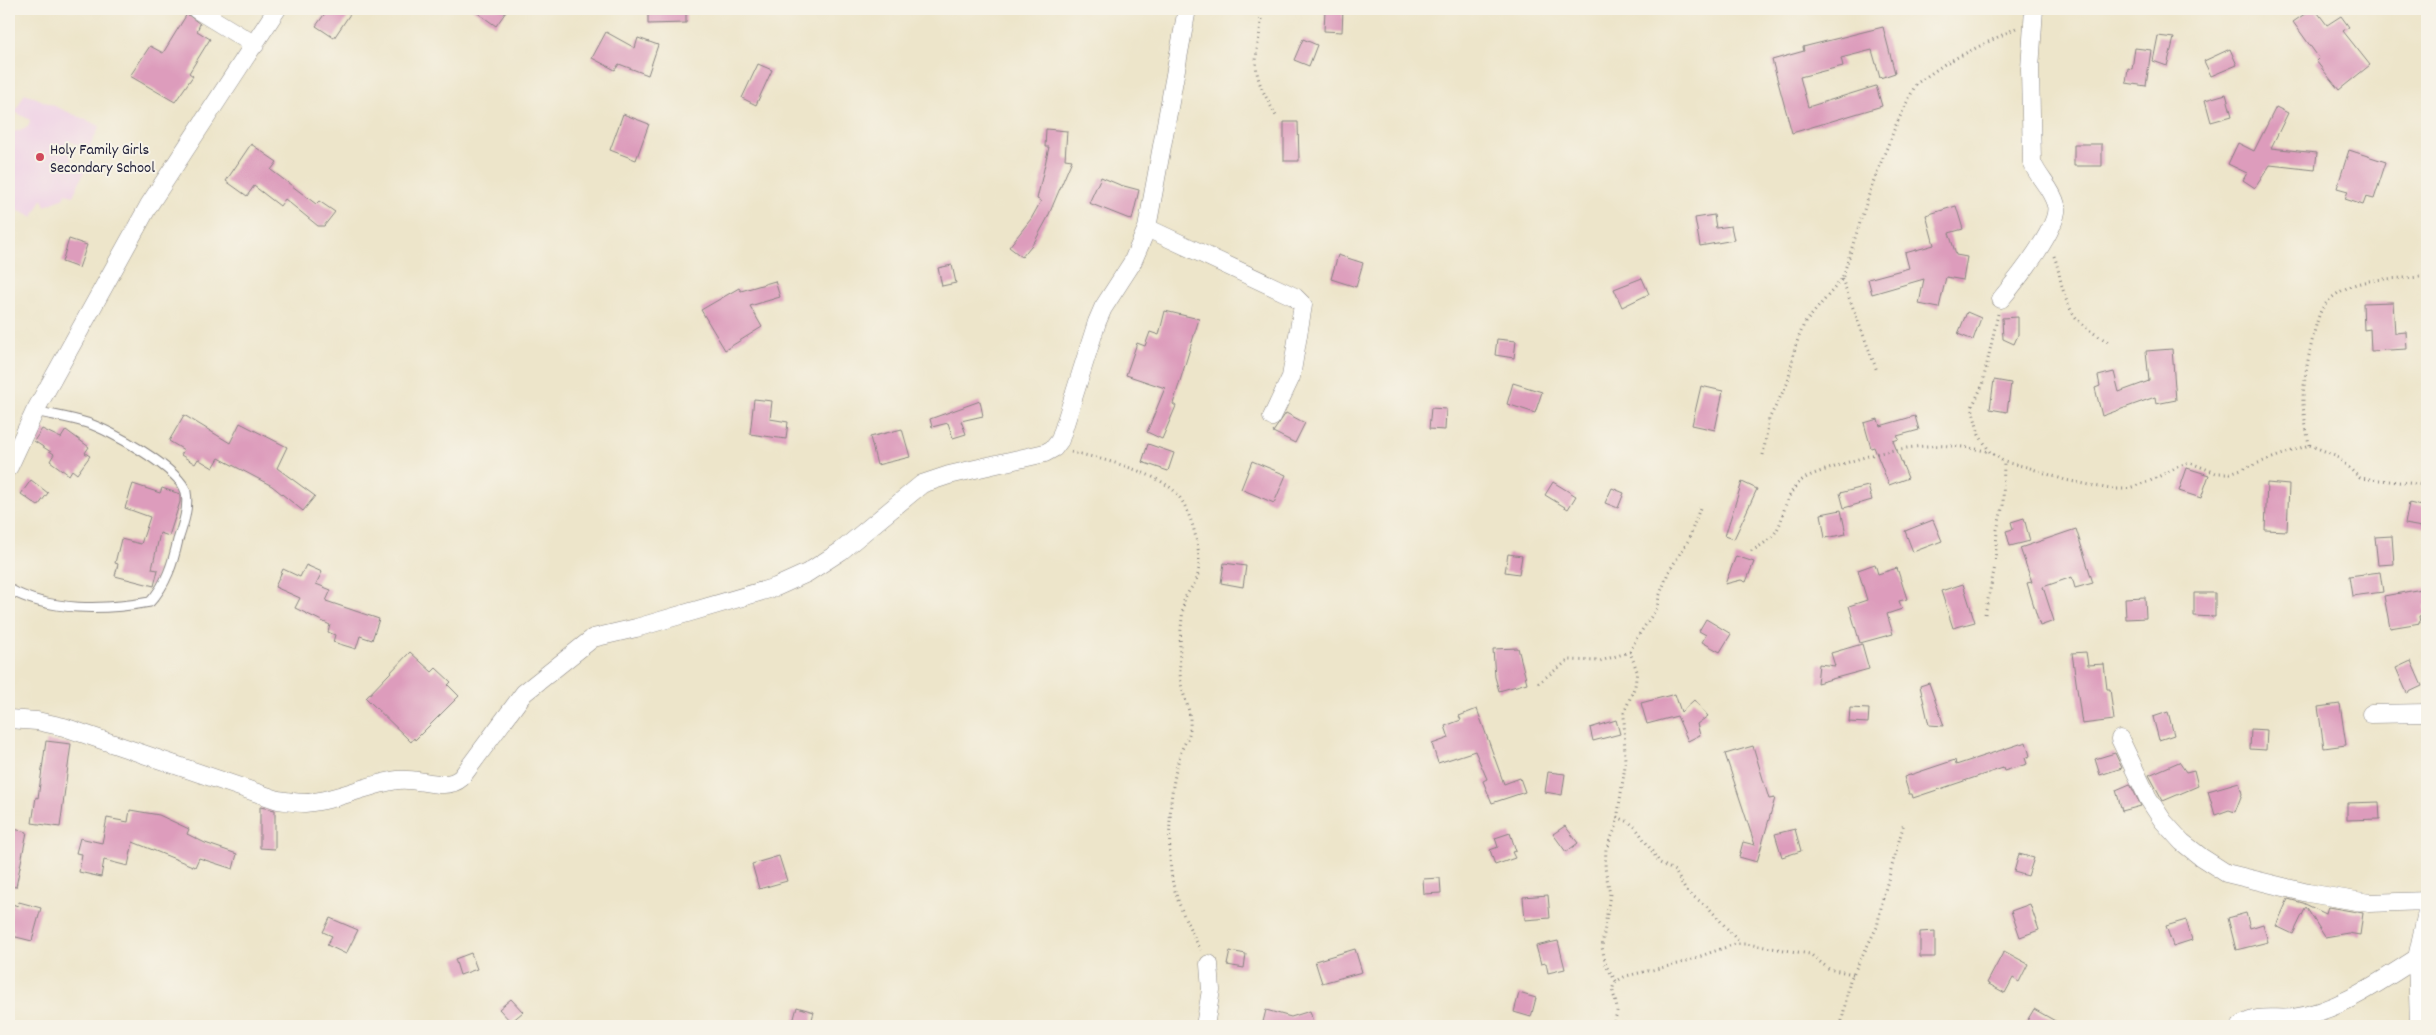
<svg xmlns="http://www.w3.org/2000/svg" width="2436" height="1035" font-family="Dekko,sans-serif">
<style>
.built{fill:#efd0e5}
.building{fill:#dd9cbc}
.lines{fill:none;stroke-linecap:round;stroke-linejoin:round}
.service-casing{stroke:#888482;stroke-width:11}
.minor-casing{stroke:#888482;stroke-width:19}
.path{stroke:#888482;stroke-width:3;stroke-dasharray:1 4;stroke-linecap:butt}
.service{stroke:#fff;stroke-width:9}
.minor{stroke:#fff;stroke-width:18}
.poi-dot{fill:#d1495b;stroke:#f7f3e8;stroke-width:2}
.labels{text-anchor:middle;stroke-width:4;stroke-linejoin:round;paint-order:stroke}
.poi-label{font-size:16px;fill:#22223b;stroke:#f7f3e8;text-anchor:start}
</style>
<rect width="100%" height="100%" fill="#f7f3e8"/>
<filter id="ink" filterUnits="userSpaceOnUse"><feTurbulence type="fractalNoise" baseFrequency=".02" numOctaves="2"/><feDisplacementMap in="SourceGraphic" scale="10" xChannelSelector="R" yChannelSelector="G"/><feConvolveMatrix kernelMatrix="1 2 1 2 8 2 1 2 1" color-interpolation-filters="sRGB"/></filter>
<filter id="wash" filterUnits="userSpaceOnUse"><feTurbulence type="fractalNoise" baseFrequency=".0096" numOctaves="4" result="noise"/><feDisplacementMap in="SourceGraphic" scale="20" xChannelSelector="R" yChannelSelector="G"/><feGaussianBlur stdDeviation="1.12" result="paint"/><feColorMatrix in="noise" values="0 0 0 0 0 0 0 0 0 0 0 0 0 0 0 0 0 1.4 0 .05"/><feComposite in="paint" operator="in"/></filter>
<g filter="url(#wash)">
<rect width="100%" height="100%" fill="#ede5ca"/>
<path class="built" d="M25,93l75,33 -12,24 -18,-9 -4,6 8,18 11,5 -12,26 -7,-3 -2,5 -19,8 -3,-7 -9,18 -24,-10v-77l5,2 14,-5 2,-7 -15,-8z"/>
<g id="blocks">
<path class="building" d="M328,9h14l8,5 -16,24 -18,-12z
M472,9h36l-12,17z
M648,9h38v14l-38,1z
M1325,9h18l-1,23 -18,-1z
M2312,9h3l12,16 14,-9 8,11 -6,4 27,34 -31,25 -23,-29 3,-3 -26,-36z
M187,14l13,10 -3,7 13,8 -21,34 4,3 -18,26 -45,-26 20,-30 13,7z
M1883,27l12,46 -15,5 -8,-28 -31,8 2,8 -43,11 8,30 68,-21 6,20 -90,27 -20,-73 32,-9 -1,-4z
M606,32l29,16 3,-10 20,7 -10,30 -29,-11 -4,6 -23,-12z
M2158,36l16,2 -7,28 -14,-5z
M1303,39l14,6 -8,21 -15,-6z
M2135,48l16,2 -5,36 -20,-3 2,-15 4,1z
M2230,49l7,16 -26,11 -7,-15z
M758,64l14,6 -16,35 -14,-7z
M2226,94l6,22 -21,6 -6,-22z
M2276,107l12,6 -17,35 46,5 -2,17 -45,-5 -15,23 -12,-8 4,-7 -19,-9 10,-21 16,8z
M623,114l26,10 -13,36 -26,-10z
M1284,122h14l1,39h-15z
M1046,129l21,2 -2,28 7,1 -25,59 -12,22 -13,16 -13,-10 22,-28 10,-18 -4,-2 12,-52h-4z
M251,144l26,18 -6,8 45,34 3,-3 16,11 -11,14h-6l-33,-27 -5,7 -26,-20 -7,10 -21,-15z
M2074,144h28v22h-28z
M2349,150l37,12 -12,37 -8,-2 -3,8 -18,-6 3,-8 -11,-3z
M1101,177l19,8 19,5 -7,30 -43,-17z
M1956,206l7,23 -14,4 7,22 11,2 -4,23 -17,-3 -7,31 -20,-4 5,-25 -52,15 -4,-15 41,-11 -4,-15 29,-8 -8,-30z
M1714,215l2,13 15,-2 3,14 -34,6 -5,-28z
M69,239l18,6 -8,23 -17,-6z
M1338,255l25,8 -7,24 -25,-8z
M952,265l4,18 -14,3 -4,-18z
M1642,278l7,16 -27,13 -8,-18z
M775,281l5,16 -30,9 12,21 -37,23 -24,-40 38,-22 2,3z
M2393,302l2,31 11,-1 1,17 -36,2 -1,-22 -6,1 -1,-27z
M1165,311l34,8 -26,85 3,2 -14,33 -15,-7 18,-44 -39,-13 11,-32 8,3 5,-14 9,3z
M1967,312l14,6 -8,22 -15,-6z
M2018,317v18l-4,9 -11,-5 -1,-21z
M1497,339l19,2 -2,17 -19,-3z
M2172,349l4,51 -20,4 -1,-7 -53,19 -7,-28 5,-2 -2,-10 16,-4 5,20 30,-11 -3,-30z
M1994,380l17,3 -4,29 -17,-3z
M1513,383l29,9 -7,21 -28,-9z
M1701,386l22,5 -8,39 -23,-5z
M754,399l18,2 -2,18 18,3 -2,17 -36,-5z
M980,401l3,15 -22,5 5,13 -13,4 -5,-15 -16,4 -2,-8z
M1431,408l15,1 -1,21 -16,-1z
M1286,413l19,10 -10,20 -22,-11z
M184,415l46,28 10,-20 47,24 -10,21 38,28 -12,15 -31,-25 -53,-28 -6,10 -15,-9 -3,5 -14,-9 3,-5 -15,-9z
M1915,416l4,14 -22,6 2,3 -6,2 15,37 -19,7 -15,-38 -3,1 -7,-25 14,-4 2,7z
M42,429l19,9 5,-8 23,17 -4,6 5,3 -13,18 -5,-4 -3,5 -19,-14 4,-7 -20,-13z
M902,429l8,28 -33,8 -7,-28z
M1148,444l26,9 -6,18 -26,-9z
M1252,461l34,14 -12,28 -33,-14z
M2187,468l22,7 -8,23 -22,-7z
M31,480l17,13 -10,13 -17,-12z
M1553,482l23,14 -8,13 -23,-14z
M1742,482l15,7 -23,50 -9,-3z
M2267,483l22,2 -2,46 -22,-1z
M133,484l27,9 2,-5 18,6v8l-11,34 -9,-3 -8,36 6,1 -4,16 -39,-10 3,-12 -3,-1 6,-24 20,5 9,-27 -25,-9z
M1868,486l4,14 -28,8 -4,-15z
M1612,488l12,5 -6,15 -13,-5z
M2409,503l18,4v21l-22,-4z
M1841,510l5,24 -21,4 -4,-24z
M2024,518l6,23 -20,5 -4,-15 7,-2 -2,-7z
M1933,520l9,21 -29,11 -8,-21z
M2076,529l17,54 -18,5 -3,-11 -29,10 11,34 -14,5 -13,-43 5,-1 -12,-34z
M2392,536l2,28 -16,1 -3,-28z
M1508,554l14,2 -3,18 -14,-2z
M1736,556l18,6 -8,20 -5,-2 -16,4z
M1224,563l22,3 -3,21 -22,-4z
M1875,564l3,10 19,-6 10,31 -8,2 3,8 -15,5 6,20 -33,9 -11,-37 18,-6 -9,-30z
M306,565l16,7 -6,12 15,6 -5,11 53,18 -7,21 -12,-4 -4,13 -23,-7 2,-7 -7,-3 2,-7 -35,-17 5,-10 -25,-11 8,-18 17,8z
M2380,572l3,20 -31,4 -3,-20z
M1963,584l12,38 -22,6 -12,-37z
M2427,588v17h-2l1,9 -7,2 1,7 -30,5 -6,-32z
M2194,593h21v24l-21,-1z
M2145,597l1,21 -20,1 -1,-21z
M1706,619l25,15 -11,18 -18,-10 4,-7 -7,-4z
M1862,644l7,25 -52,14 2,-19 16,2 -4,-13z
M1518,648l9,35 -28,8 -4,-14 -2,-28z
M410,652l22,20 4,-4 15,14 -3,3 11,11 -44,44 -1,-2 -3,4 -45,-44z
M2086,652l2,13 16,-1 3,25h3l4,31 -32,4 -10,-71z
M2411,661l11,25 -15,7 -11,-25z
M1929,683l15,43 -15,-1 -9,-39z
M1675,694l6,18 13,-12 14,16 -11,8 3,11 -12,6 -11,-25 -30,8 -6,-21z
M2340,704l6,41 -22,3 -6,-41z
M1850,708l19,1 -1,14 -19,-1z
M1477,709l27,75 16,-6 5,14 -33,11 -9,-22 4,-2 -12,-28 -37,12 -6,-19 17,-6 -4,-12 16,-6 -2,-4z
M2168,712l6,23 -15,5 -6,-23z
M1616,720l4,14 -27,7 -3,-13z
M2251,729l16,1 -1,20 -16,-1z
M46,741l25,3 -11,83 -28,-4 4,-26 2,1z
M2026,742l4,14 -5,2 2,6 -23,7 -1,-3 -90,30 -1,-4h-3l-5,-17 51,-17 1,5z
M1753,746l16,53 6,-1 -18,64 -18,-5 4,-15 12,3 -30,-91z
M2115,753l7,15 -22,7 -5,-16z
M2179,762l7,10 8,-2 4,16 -35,15 -14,-26z
M1548,772l17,2 -3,21 -17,-3z
M2239,782l3,12 -7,18 -6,-2 -14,5 -7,-24z
M2130,784l11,22 -19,5 -6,-21z
M2379,802l1,17 -33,1v-17z
M260,807l15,3v39l-15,-1z
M130,810l29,5 30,14 -2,5 18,9 32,11 -4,15 -34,-11 -4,9 -62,-25 -5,24 -24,-6 -3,17 -22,-5 3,-18 -6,-1 4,-15 22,5 5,-25 21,4z
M1565,826l13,17 -12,9 -13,-18z
M9,828l18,4 -11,55 -7,-1z
M1795,829l6,22 -19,6 -7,-23z
M1510,833l6,18 -4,1 3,6 -20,7 -5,-15 8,-3 -3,-9z
M2019,854l15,4 -6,18 -14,-4z
M779,856l8,25 -28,8 -7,-25z
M1440,878l1,15 -17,1 -1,-15z
M1548,895l2,23 -25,2 -2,-23z
M2288,899l15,4 23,11 2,-7 35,6 -3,22 -12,-2 -23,4 -19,-30 -13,27 -17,-8z
M19,902l22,6 -9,33 -20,-5 2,-5 -5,-2 3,-25 6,2z
M2030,904l9,26 -19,7 -9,-26z
M2246,913l4,15 13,-4 5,18 -32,8 -8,-32z
M330,918l28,12 -12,24 -19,-9 5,-9 -9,-4z
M2186,920l6,20 -19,6 -7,-20z
M1935,931v26h-15v-25z
M1558,941l7,28 -17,4 -2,-10 -5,1 -5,-18z
M1355,949l7,23 -40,11 -7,-22z
M1230,951l16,3 -2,14 -17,-3z
M2004,951l24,13 -9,18 -6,-4 -8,15 -18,-10z
M471,953l6,16 -17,6 -5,-16z
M1519,993l17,5 -5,19 -17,-5z
M511,999l12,13 -12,10 -12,-13z
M797,1007l17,5 -4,14h-18z
M2034,1009l30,17h-40z
M1266,1010l25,7 19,-6 4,15h-52z"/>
</g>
</g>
<g filter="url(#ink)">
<use href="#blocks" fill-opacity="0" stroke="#888482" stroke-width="1"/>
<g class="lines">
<g class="service-casing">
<path id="service" d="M9,589c40,23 97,21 141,13 16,-17 23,-39 28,-62 5,-15 11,-32 8,-48 -6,-23 -76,-62 -99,-69 -16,-5 -35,-8 -52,-12"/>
</g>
<g class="minor-casing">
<path id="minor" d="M196,9l59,36
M1147,228l148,69 8,8 -12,72 -19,40
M2001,299c14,-17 60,-73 55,-94 -4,-17 -18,-27 -24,-43l-2,-93 4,-60
M9,467l26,-56 114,-206 128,-196
M2371,714l56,-1
M9,719l28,2 27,6 214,73c9,1 18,3 27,3 32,-2 62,-19 93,-23 21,-3 47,12 63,-2l63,-85 69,-55 43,-10 140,-41 31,-14 34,-22 81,-67 27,-9 96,-22 9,-5 6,-8 37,-118 6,-14 29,-45 15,-35 40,-219
M2120,739l28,59 15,23 19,21 19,15 25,16 82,20 61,10 58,-2
M1205,1026l6,-36 -2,-26
M2241,1026c15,-12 35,-6 52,-8 46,-7 86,-36 124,-60
M2419,1026l-2,-68 10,-46"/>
</g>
<path class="path" d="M1260,9c4,22 -7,41 -3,63 2,15 12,30 19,44
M2054,256c4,10 5,19 8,30 8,32 20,41 48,57
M1842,279l35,92
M1998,314l-16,72 -10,21 7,28 11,17 14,10 23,5 38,13 45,9h16l24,-8 31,-16 10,-2 25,10h14l79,-28 26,10 25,23 67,7
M2309,445c-2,-13 -5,-28 -6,-41 -1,-20 10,-73 17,-91 5,-13 20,-22 31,-27 25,-10 51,-6 76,-10
M1071,452c29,6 90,21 107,43 14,18 26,62 19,83 -3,8 -11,15 -13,23 -3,22 -7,65 -2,87 4,17 9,21 8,40 0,8 -5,14 -8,21 -4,11 -7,25 -9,37 -4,22 -5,77 0,98 6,23 17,46 28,66
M1763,455l6,-36 19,-37 7,-35 9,-23 38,-45 30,-94 24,-60 20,-41 30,-21 70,-35
M1751,551c40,-20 24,-36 44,-64 8,-11 24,-15 37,-19 50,-19 104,-30 157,-16
M1985,614l10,-48 2,-36 6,-25 1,-43
M1538,683l31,-23 31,1 30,-9
M1617,817l12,5 7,6 24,35 15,8 11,20 23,17 31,35
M1616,981l-10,-15 -4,-19 8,-53 -5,-26 1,-19 10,-22 9,-61 -1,-53 11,-27 2,-15 -7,-19 6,-13 21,-31 2,-11 9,-24 20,-32 12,-33
M1612,1026c2,-4 5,-11 5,-16 -1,-17 -13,-24 9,-34l52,-12 57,-20h11l64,10 19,15 24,5
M1841,1026l9,-46 27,-53 6,-29 21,-75"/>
<use href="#service" class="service"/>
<use href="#minor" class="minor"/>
</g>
</g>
<circle class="poi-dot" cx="40" cy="157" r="5"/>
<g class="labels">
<g class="poi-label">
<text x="50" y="154">Holy Family Girls<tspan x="50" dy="18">Secondary School</tspan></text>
</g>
</g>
<rect width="2436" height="1035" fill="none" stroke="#f7f3e8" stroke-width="30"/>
</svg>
